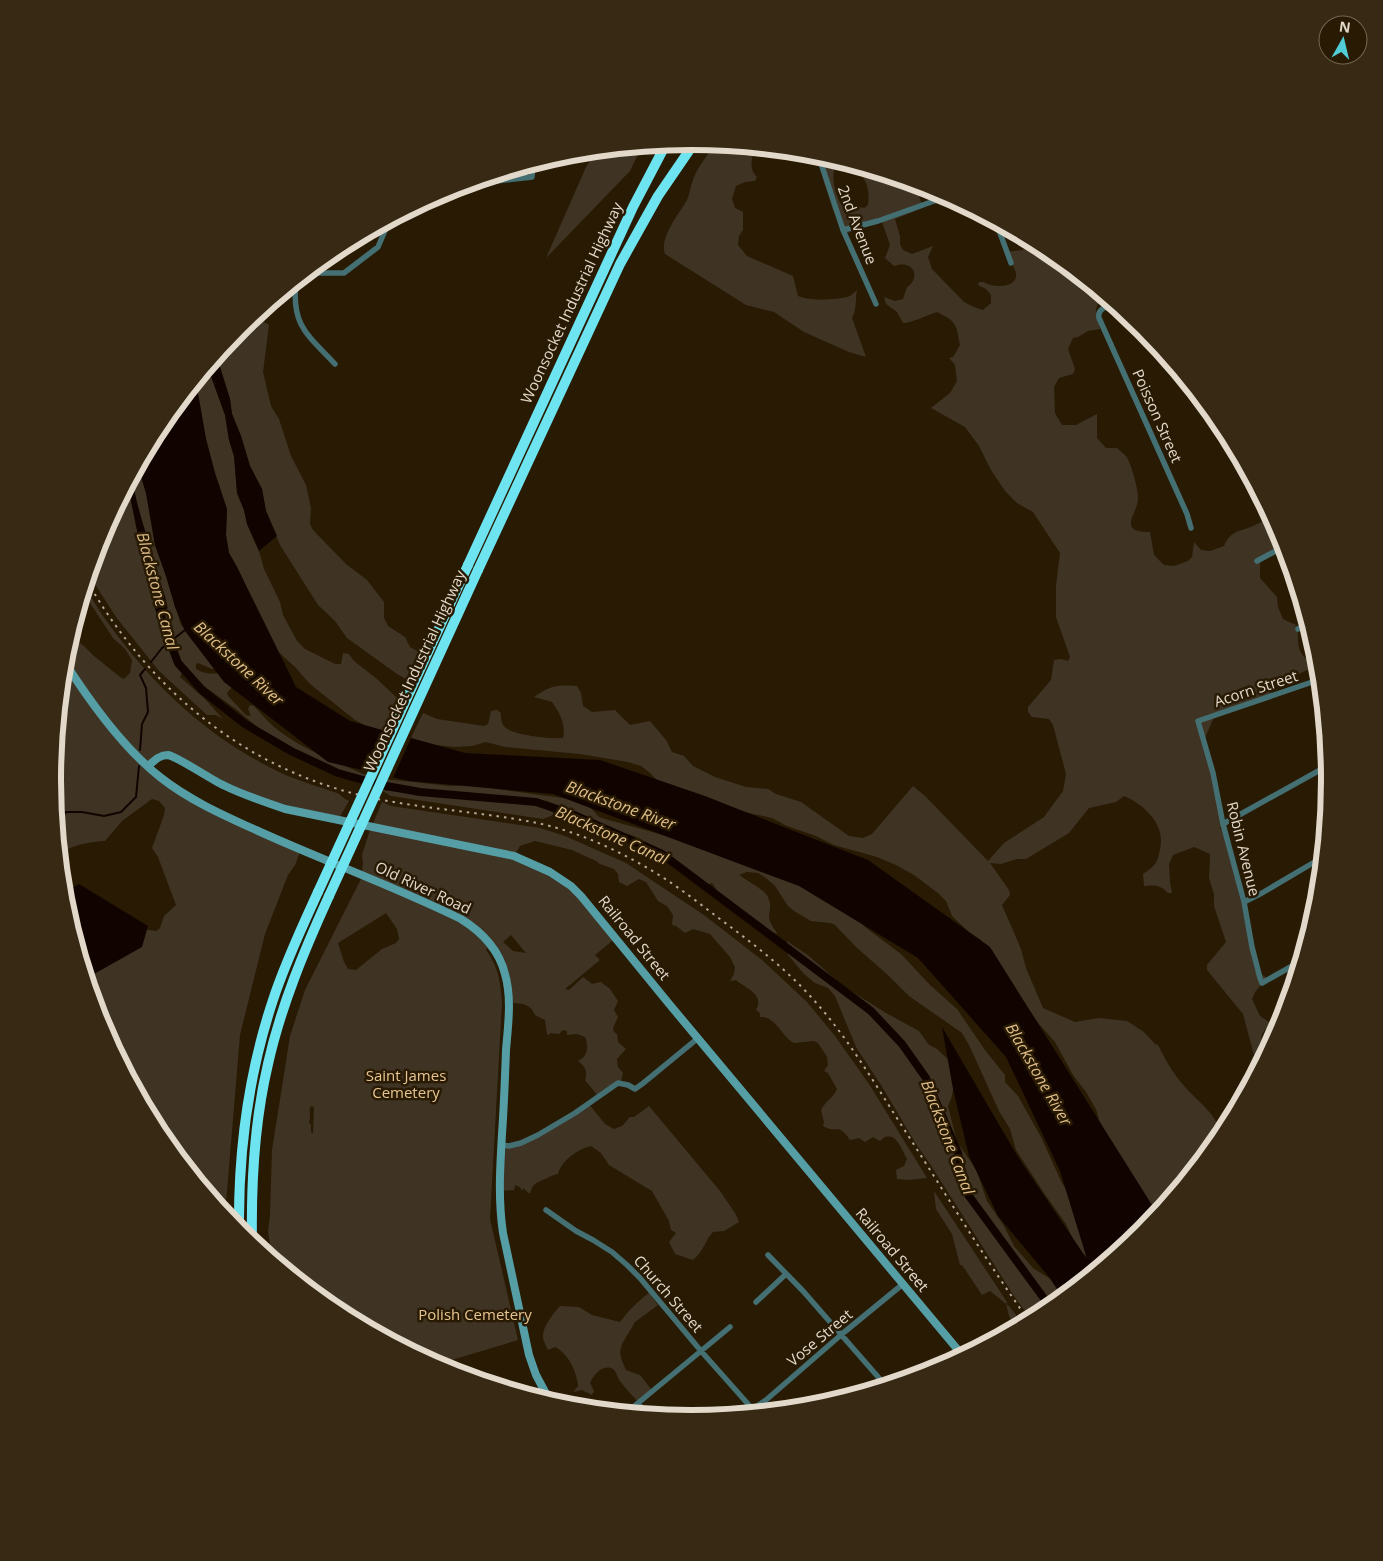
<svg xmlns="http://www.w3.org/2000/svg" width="1383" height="1561" font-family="'Open Sans',sans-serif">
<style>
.green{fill:#3f3424;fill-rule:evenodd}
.water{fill:#110400}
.pier{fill:#281a03}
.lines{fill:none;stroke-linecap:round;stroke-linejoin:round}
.stream{stroke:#110400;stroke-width:2}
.canal{stroke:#110400;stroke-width:8}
.street{stroke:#446f73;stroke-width:5.5}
.secondary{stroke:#559ea5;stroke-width:8}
.highway{stroke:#6de4ef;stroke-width:10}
.rail{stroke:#b3a898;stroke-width:2;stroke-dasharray:2.5 5;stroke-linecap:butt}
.highway-bridge{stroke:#6de4ef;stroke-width:10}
.labels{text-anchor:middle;stroke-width:5;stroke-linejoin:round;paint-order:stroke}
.street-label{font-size:15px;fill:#e3d9cb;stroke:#281a03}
.park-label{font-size:15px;fill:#e7c591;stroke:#281a03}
.water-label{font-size:16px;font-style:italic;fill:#dfbd89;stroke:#281a03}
.rim{fill:none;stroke:#e3d9cb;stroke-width:6}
</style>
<rect width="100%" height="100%" fill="#281a03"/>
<path class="green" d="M715,144l40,4c-3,11 -7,20 2,29l-2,4 -10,1 -9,4 -4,13 3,9 8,4v18l-4,6 -1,9 9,11 46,20 5,20c11,5 37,4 49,1 4,-1 7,-4 10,-7 -2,11 0,18 -5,28l14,39 -17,-5 -45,-20 -30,-20 -28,-7 -81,-51c-6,-16 14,-40 22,-54 3,-7 4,-16 7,-23 5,-11 14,-23 21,-33z
M642,146l-12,25 -84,87 40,-91 11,-16z
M815,154l102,30 1,9 5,15 -28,11 5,17v8l3,6 9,4 21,-8 -5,11 4,12 32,33 10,5 9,3 8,-7v-8l-5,-6 -8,-4 1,-3h5c10,7 38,6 31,-12 -3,-7 -7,-12 -10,-18l17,-2 16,-5 9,4 58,48c-15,12 -7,17 -5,32l-12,2 -10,6 -5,1 -5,11 7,20 -2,5 -14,4 -5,9 1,26 7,12h14l21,-11v24l9,10h11c3,3 6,5 9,8 5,7 12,32 12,41 1,16 -23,35 12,35l4,23 10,10 10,1 14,-5 4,-4 2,-15 7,8 9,1 14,-5c7,-16 15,-14 29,-20 6,-3 12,-6 19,-9l10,19 3,10 -25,12v20l17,19 1,10 5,12 15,7c0,22 -2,27 18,40l-28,13 -19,6 3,9 -58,23 -11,26 22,86 -7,-2 5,3 18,72 14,68 12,8 -12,14 -3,7 8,17 12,8 -2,3c-13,5 -9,19 -5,29l-7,14 -15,-56 -36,-44v-5l19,-23 -12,-36v-12l-5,-16 1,-24 -16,-7 -21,8 -4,9 1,18 2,11h-4c-8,-8 -13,-8 -24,-7l-1,-12c4,-3 9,-6 12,-10 3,-4 4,-10 5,-15 6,-24 -15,-44 -36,-53l-8,6 -27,6 -20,25 -43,26h-9l-16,5 -11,-1 19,27 1,5 -8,10 19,44 5,19 17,40 32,14 24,-4 28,3 17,11 11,12 3,1c8,16 16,30 28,43 14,16 33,27 35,50l-69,84 -52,-99 -4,-14 -10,-17 -13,-17 -18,-33 -16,-18 -58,-84 -11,-7 -18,-17 -6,-15 -7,-7 -25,-19 -18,-10 -19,-8 -43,-12 -18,-9 -29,-10 -15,-8 -42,-9 -67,-23 -13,-13 -9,-7 -13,-4 -48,-8 -75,-7 -19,-5 -14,4 -18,1 -45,-5 14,-29 14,6 47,7 4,-2 3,-13 6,-1 4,3c0,6 0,11 5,15 8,7 45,11 57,10 3,-13 -3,-25 -11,-36l-18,-5c18,-12 22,-12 43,-11l4,7 2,13 9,6 23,-2 15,15 20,-4 16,19 6,12 12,4 9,10 22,11 31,10 22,2 8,5 25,8 48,34 14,2 9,-4 41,-48 12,10 63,65 16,-18 40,-26 19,-26 3,-17 -13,-49 -4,-6 -17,-2 -4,-5v-5l23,-27 3,-20 7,-1 7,2 2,-4 -14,-40v-31l4,-33 -27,-41 -16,-9 -12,-12 -14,-21 -12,-24 -14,-19 -34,-19 19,-15 7,-12 -2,-16 -6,-7 4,-1 7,-12c-4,-21 -3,-23 -23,-33 -9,3 -26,11 -34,11l-6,-11 -11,-8 -2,-7 11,4 8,-2 4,-12c9,-5 11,-19 -1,-22 -4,-1 -8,0 -12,1l-9,-8 5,-13 -8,-23 -35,11 -14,-23zM841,163c21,8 30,19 27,42l-4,3 -24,-5c-5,-12 -9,-23 -5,-37z
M254,316l15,9 -6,47 8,34 8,13 12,37 15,29 5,23 -1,16 3,6 33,34 21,16 17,22v16l4,8 17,11 5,10 9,5 -13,27 -9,-5 -50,-36 -12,-17 -17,-16 -38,-60 -14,-34 -4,-22 -12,-23 -9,-30 -9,-22 -2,-15 -10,-32 -4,-10 24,-29z
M208,368l17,47 4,25 5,16 3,37 7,17 3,14 12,27 5,18 16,33 3,13 14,26 8,8 30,15h6l2,-11 6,1 5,7 23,18 20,19 -16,36 -26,-14 -45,-36 -15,-17 -21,-19 -37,-81 -8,-14 -3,-18 1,-26 -12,-36 -9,-34 -10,-57z
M138,467l8,26 9,52 11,31 15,49 38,42 -7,2 -14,-6 -2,1v5c9,5 14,5 24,4l12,14 -5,6 1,3 18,19 5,1 -3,-7 2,-4 4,1c6,6 12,14 19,20 24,21 61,35 90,48l7,1 -2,5 -29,-8 -42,-21 -14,-9 -15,-6 -31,-26 -48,-35 -7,-2 -2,4 25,22 18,20 -7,-4h-9l-48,-44 -43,-54 -27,-42 12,-39 27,-50 14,69 18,58 8,-5 -10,-33 -6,-10 -1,-15 -13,-40 -6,-31z
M86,587c10,21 24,39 38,57 42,54 93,98 155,128 19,9 38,14 58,21 4,2 7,6 12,8l-11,19 -63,-11 -101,-49 -10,-1 -13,5 9,18 140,70 -5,13 -7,10 -23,59 -25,101 -15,180 -65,-80 -59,-110 -13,-44 12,-17 36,-36 20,3 4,-3 4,-12 12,-11 -18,-48 -6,-9 12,-33 1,-7 -6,-7 -7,-2 -30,22 -17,20c-10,0 -34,4 -41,11 0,1 -3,8 -4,8l-7,-80 12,-124 9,-31 3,16 7,5 10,10 26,21 4,2 6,-6 2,-13 -7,-11 -12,-11 -29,-44z
M386,779l64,7 18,-1 109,15 12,6 10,11 6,2 69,19 71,16 101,53 19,20 36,27 29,31 27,24 28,41 20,25v7l13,14 23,41 20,44 15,26 13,52 -12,-11 -11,-24 -22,-31 -28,-43 -6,-21 -11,-18 -30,-66 -7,-12 -53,-37 -20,-20 -33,-29 -21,-22 -5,-2 -19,-2 -17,-10 -6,-5 -13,-20 -9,-8 -8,-5 -11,-1 -8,3c7,5 26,15 29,22 7,16 -7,17 10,37l-18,-5 -38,-31 -10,-15 -9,3 -6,-9 -35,-27 -28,-14 -23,-7 -32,-16 -32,-12 -51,-6 -40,-1 -74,-10z
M381,790c30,3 59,7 88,10 28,2 58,-1 84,11v4l-10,4 -152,-23z
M382,802l9,4 149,22 25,8 61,27 78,52 58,45 45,42 28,34 34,48 58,94 -18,2 -12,-1 -1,-9 8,-4 3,-7c-6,-11 -13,-32 -27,-18l-7,-4 -8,5 -6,-4 -9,2c-13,-19 -12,-5 -27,-14l1,-4 -3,-12c5,-10 12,-11 16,-21l-9,-16 -4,-2 4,-6 -1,-8 -9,-14 -4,-2 -20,2c-13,-7 -18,-27 -34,-26v-4l-4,-3c9,-16 -11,-22 -20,-30l-6,1 4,-7 1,-7 -5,-10 -20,-23 -17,-5 -8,4 -9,-7 -4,-1 1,-10 -6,-9 -9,-5 -12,-19 -7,-3 -12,7 -8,-4 -1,-8 -4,-5 -14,-5 -4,-3 -24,-11 -37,-9 -15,5 -7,11c23,11 45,22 64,39 13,12 24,28 36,42l-1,3 -17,14 5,5 -35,29 4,1 14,-13 9,7 9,-2 9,7 8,12 -4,9 4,7 -5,11 1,4 3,2 1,8 8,7 -9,10 1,8 5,6 -3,13h-5l-17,10 -13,-16c3,-10 0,-13 -7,-19 10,-5 11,-14 7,-24l-8,-3 -10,1v-4l-4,-1 -4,4 -9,-1 -1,2 -2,-1 -2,-14 -10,-5c-5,-13 -16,-11 -29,-13 -3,-19 -5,-41 -19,-54l-1,2c13,18 14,31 16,52l-12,217 28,121 -83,25 -99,-53 -67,-55 1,-12 -2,-14 2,-16 2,-65 18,-114 15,-46 56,-111 2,-16 -1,-8 7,-22zM386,913l11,16 2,10 -3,4 -14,6 -26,21 -8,-1 -4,-7 -6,-19zM511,935l15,18 -13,-2 -10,-9zM312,1106l2,2 -1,26 -2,-2v-7l-2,-3c2,-6 0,-10 1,-15z
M787,941l22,15 34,30 43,27 33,18 10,14 8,4 15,14 4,10 -4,23 -4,10 9,36 19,27 11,32 17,25 10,20 19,22 30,19 3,9 -20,16 -14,8 -16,-21 -86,-135 -14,-20 -35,-59 -25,-38 -21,-51 -7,-8 -13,-5 -11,-9 -16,-19z
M588,1103l17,21 9,5 8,-3 8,-9h4l15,-11 71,85 15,22 4,9 -15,9 -11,1c-9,10 -9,19 -20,28l-18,-6 -6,-12 7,-9 -5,-3 -2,-9 -17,-30 -43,-26 -8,-12 -10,-7c-13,3 -30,15 -33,28 -6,1 -8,3 -13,5 -9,4 -12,4 -15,15l-7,-6 -1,3 -2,-4 -5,-2 -1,5 -12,1 -1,-44 18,-4z
M934,1191l73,111 -1,2 3,2 14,18 -7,4 -7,-12 -3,-12 -16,-13 -8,4 -20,-30h-2l-8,-31 -16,-25z
M649,1293l9,12 -23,17 -13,22 -2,8 2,9 4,9 14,5 11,14 -13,13c-6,-7 -13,-14 -18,-21 -3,-4 -4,-12 -9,-13 -10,-3 -18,8 -21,15l4,8 -2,4 -10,-5 -9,2 5,-6c-1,-14 -10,-33 -23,-39l-7,3c-2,-4 -4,-8 -5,-12 -1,-11 10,-24 17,-32l19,1 13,8 28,7c9,-12 17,-20 29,-29z"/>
<path class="water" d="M216,357l4,10 10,32 2,15 9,22 9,30 12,23 4,22 11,25 -18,15 -12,-27 -3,-14 -7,-17 -3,-37 -5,-16 -4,-25 -17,-47z
M196,382l10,57 9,34 12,36 -1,26 3,18 8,14 59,120 54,34 115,32 135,7 105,36 163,64 122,87 162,258 3,13 -12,15 -80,65 -14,-21 -51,-61 -29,-60 -16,-67 -11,-62 76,130 69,102 -27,-88 -54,-114 -88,-99 -119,-72 -246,-92 -144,-13 -81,-19 -104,-80 -39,-51 -10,-24 -9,-31 -11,-31 -9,-52 -8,-26 22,-42z
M132,479c4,23 11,45 18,68 1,6 1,13 3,19 5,13 17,35 13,48l-6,-1 -18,-58 -14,-69z
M79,884l69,42 -6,21 -55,31 -22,-73 -1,-12z"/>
<path class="pier" d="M384,728l28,8 -20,44 -28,-7z"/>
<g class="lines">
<path class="stream" d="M151,662l11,-14 23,-18
M140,750l2,-26 6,-12 -2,-24 -6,-13 5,-6
M57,822l9,-10h16l22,4 17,-4 15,-15 3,-31"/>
<path class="canal" d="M158,604l5,19 15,40 25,28 42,33 46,27 47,22 43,12 39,7 116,10 38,13 88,39 209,157 31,33 24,34 32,75 8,39 85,116"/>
<path class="street" d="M818,154l25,76 33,74
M468,184l64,-7 1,-13
M996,222l15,41
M843,230l35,-9 70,-25
M307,273h37l34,-26 9,-21 -1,-3
M296,283c-5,43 13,53 39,81
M1113,304c-7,3 -16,5 -14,14l88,196 4,14
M1257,561l28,-15
M1298,629l10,-6
M1223,824l106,-59
M1244,902l18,-9 61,-36
M1301,961l-39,22 -2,-5 -8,-31 -8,-45 -21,-78 -10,-51 -15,-52 123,-42
M502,1145l7,1 12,-3 17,-8 37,-22 43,-30 10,2 7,4 7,-5 56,-46
M546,1210l30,21 17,9 19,12 15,13 13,13 61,73 55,62
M768,1255l35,36 83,95
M756,1302l30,-28
M638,1404l12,11
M753,1409l13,-9 76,-66 61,-50
M626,1413l104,-86"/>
<path class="secondary" d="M64,661c26,41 58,86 96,116 29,23 63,38 96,53 68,31 138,56 205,89 21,13 38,31 44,55 7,24 3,52 1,76 -1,28 -2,56 -4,84 -2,34 -4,66 1,99l26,122 7,20 15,28
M148,766c6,-5 11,-11 20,-11 8,1 44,25 55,30 20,10 41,17 62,24l229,47 36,16 21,14 10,10 89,109 293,351"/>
<path class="highway" d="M468,565l165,-358 33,-63
M478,570l142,-306 38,-68 37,-54
M239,1232c-1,-79 9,-157 34,-232 12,-37 29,-73 45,-108
M252,1242c-1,-60 2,-119 16,-178 13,-58 36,-113 61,-168"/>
<path class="rail" d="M87,581c66,115 169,197 301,220 49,9 100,12 149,22 43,9 85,29 122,52 21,13 41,29 61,44 32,24 64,48 91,78 36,39 62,84 91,129 42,65 82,132 127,195"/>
<path class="highway-bridge" d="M318,892l150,-327
M329,896l149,-326"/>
</g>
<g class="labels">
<g class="street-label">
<text transform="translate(857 225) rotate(69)" y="5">2nd Avenue</text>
<text transform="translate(572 303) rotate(-65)" y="5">Woonsocket Industrial Highway</text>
<text transform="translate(1157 416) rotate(66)" y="5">Poisson Street</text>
<text transform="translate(415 671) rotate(-65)" y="5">Woonsocket Industrial Highway</text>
<text transform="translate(1256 689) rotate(-18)" y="5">Acorn Street</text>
<text transform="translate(1243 849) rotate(76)" y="5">Robin Avenue</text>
<text transform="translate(423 888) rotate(25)" y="5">Old River Road</text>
<text transform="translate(634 938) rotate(51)" y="5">Railroad Street</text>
<text transform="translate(892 1250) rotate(50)" y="5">Railroad Street</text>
<text transform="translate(668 1294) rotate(49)" y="5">Church Street</text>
<text transform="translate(820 1338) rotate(-40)" y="5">Vose Street</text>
</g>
<g class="park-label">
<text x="406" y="1081">Saint James<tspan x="406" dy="17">Cemetery</tspan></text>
<text x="475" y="1320">Polish Cemetery</text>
</g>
<g class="water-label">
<text transform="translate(158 591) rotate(75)" y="6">Blackstone Canal</text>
<text transform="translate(239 663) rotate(43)" y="6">Blackstone River</text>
<text transform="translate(621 805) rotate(20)" y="6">Blackstone River</text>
<text transform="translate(612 835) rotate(24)" y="6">Blackstone Canal</text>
<text transform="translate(1039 1074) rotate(60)" y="6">Blackstone River</text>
<text transform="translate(948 1137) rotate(69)" y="6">Blackstone Canal</text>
</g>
</g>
<path d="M0 0H1383V1561H0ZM61 780a630 630 0 1 1 1260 0a630 630 0 1 1-1260 0Z" fill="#372913" fill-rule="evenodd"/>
<path class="rim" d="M61 780a630 630 0 1 1 1260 0a630 630 0 1 1-1260 0Z"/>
<g transform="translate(1343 40) rotate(8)"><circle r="24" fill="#281a03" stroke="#736653"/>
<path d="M0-4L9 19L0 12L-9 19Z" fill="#52ccd6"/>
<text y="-8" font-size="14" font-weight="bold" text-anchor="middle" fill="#e3d9cb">N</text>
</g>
</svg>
